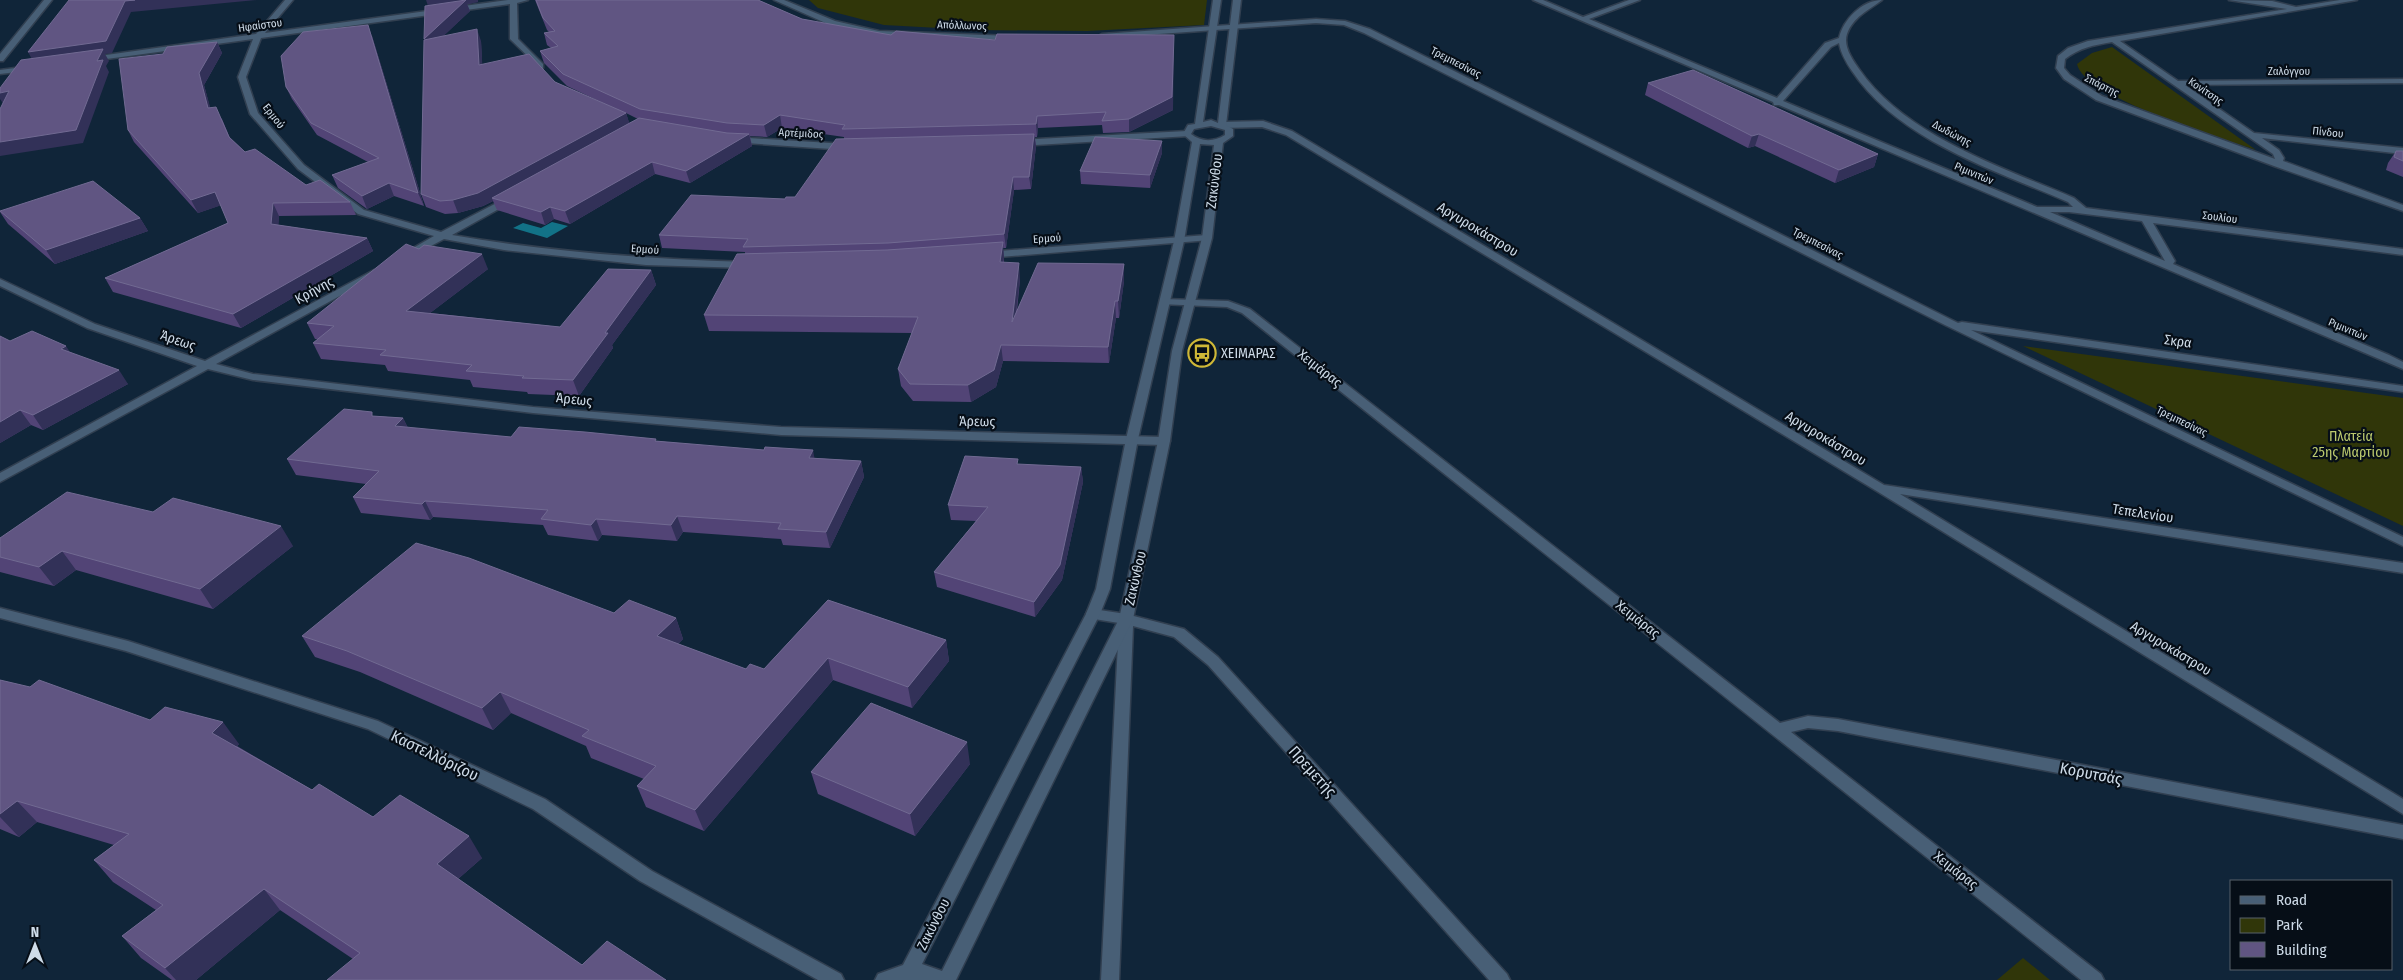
<svg xmlns="http://www.w3.org/2000/svg" width="2403" height="980" font-family="'Fira Sans Condensed',sans-serif">
<style>
.green{fill:#303609}
.water{fill:#127287}
.lines{fill:none;stroke-linecap:round;stroke-linejoin:round}
.minor-casing{stroke:#313f50;stroke-width:3}
.tertiary-casing{stroke:#313f50;stroke-width:3}
.minor{fill:#485f76;fill-rule:evenodd}
.tertiary{fill:#485f76;fill-rule:evenodd}
.wall{fill:#524476;fill-rule:evenodd}
.shaded-wall{fill:#323158}
.building{fill:#605582;stroke:#716a92}
.labels{text-anchor:middle;stroke-width:4.5;stroke-linejoin:round;paint-order:stroke}
.far-street-label{font-size:11px;fill:#cedbe8;stroke:#060e17}
.street-label{font-size:14px;fill:#cedbe8;stroke:#060e17}
.poi-label{font-size:14px;fill:#cedbe8;stroke:#060e17;text-anchor:start}
.park-label{font-size:14px;fill:#bcca6e;stroke:#060e17}
.near-street-label{font-size:16px;fill:#cedbe8;stroke:#060e17}
</style>
<rect width="100%" height="100%" fill="#102539"/>
<path class="green" d="M809,0h398l-3,25 -117,6 -111,-1 -92,-5 -66,-17z
M2112,47l144,103c-33,-12 -173,-53 -179,-86l15,-11z
M2023,346l380,52v128z
M2023,958l27,22h-53z"/>
<path class="water" d="M552,222l16,4 -21,12 -34,-10 10,-5 18,5z"/>
<g class="lines">
<g class="minor-casing">
<path id="minor" d="M44,0h8l-49,61h-3v-7z
M285,0h8l-28,33 243,-33h20l-11,3 1,36 25,25v4h-3l-30,-29v-35l-249,34 -15,39 12,36 46,52 60,45 77,22 69,-36 3,1v4l-61,34c98,17 196,24 295,27l5,3 -5,3 -101,-3 -142,-15 -60,-11 -30,16h-6v-4l26,-15 -76,-22 -60,-45 -48,-55 -12,-37 15,-38 -161,22 -4,-2 4,-2 164,-23z
M774,0h10l51,21 44,10 133,5 4,2 -4,2 -133,-5 -49,-10z
M1533,0h10l40,17 46,-17h11l-51,19 188,79 48,-55 14,-5c4,-18 23,-38 43,-38 -13,10 -29,17 -35,34 -4,12 5,25 12,35 46,67 143,98 215,129l12,10 317,41v6l-250,-32 22,38 -2,3 216,91 14,7v7l-624,-264h-5l-1,-3zM1839,43c2,11 7,19 13,28 46,69 142,99 216,131l5,5h-36l-254,-106 48,-54zM2050,212h19l73,9 23,40z
M2229,0l43,1 24,6 44,-7h17l-237,41 58,40 225,-2v4l-218,2 69,48 149,15v6l-141,-16 17,12 5,8 -1,3 120,44v6l-129,-45 -178,-66 -32,-21 -8,-11 2,-12 10,-8 20,-7 199,-32zM2112,42l161,112 2,5 -173,-63 -32,-21 -6,-7 1,-9c14,-11 29,-14 47,-17z
M1316,19l29,2 25,8 588,294 4,-1 441,64v6l-432,-62 432,207v9l-458,-221 -581,-292 -20,-8 -28,-2 -214,15 -4,-2 4,-2z
M30,66h3v4l-33,4v-4z
M1263,121l29,10 592,354 519,78v10l-503,-79 503,305v15l-528,-324 -589,-355 -24,-8 -40,1 -4,-3 4,-3z
M1187,131l4,3 -1,2 -172,10 -4,-3 4,-3z
M734,137l112,7 4,3 -4,3 -115,-8 -1,-2z
M1207,235l3,1v4l-223,18 -5,-3 5,-3z
M374,270l5,3 -1,2 -162,89 37,10 280,33 248,20 383,10 6,4 -6,4 -383,-10 -248,-22 -280,-33 -45,-11 -208,113v-9l197,-107 -110,-38 -87,-42v-7l95,45 110,37z
M1164,299l64,2 22,8 530,414 28,-7 30,3 565,106v14l-565,-108 -30,-3 -17,4 310,242 3,6h-23l-839,-667 -15,-6 -67,-3v-4z
M0,608l128,33 250,80 167,78 107,72 189,103 3,6h-26l-178,-99 -107,-72 -165,-80 -242,-78 -126,-33z
M1093,609l33,5 58,15 34,28 289,317 3,6h-21l-281,-315 -34,-28 -41,-11 -14,354h-18l18,-357 -31,-5 -2,-4 2,-4z"/>
</g>
<g class="tertiary-casing">
<path id="tertiary" d="M1213,0h8l-18,122 8,-2 7,3 15,-123h8l-15,125 7,4v7l-10,7 -11,95 -30,113 -12,90 -37,178 -177,361h-81l3,-6 25,-9 183,-351 10,-25 30,-150 48,-198 18,-99 -9,-8 5,-9 7,-1zM1211,126l14,4v5c-11,7 -24,7 -34,-1l3,-5zM1200,144l14,1 -12,93 -30,113 -14,90 -39,178 -177,352 -20,-7 178,-350 10,-25 28,-150 46,-198z"/>
</g>
<use href="#minor" class="minor"/>
<use href="#tertiary" class="tertiary"/>
</g>
<path class="wall" d="M535,0h223l44,19 371,91 -44,22 -26,1 -1,-8 -64,3 -1,9h-2l1,9 -5,43 -17,1 -8,58h-3l1,10v4l16,17 -3,32 107,-47v17l-5,37h-3l-7,45 -106,-2 -7,26 -25,15 -58,-1 -12,-15 -3,-17 14,-36 -203,-2 -5,-16 41,-61v-2l-83,-4 -3,-13 126,-36 10,-2 49,-58v-2l-62,-9 -15,9 -17,-1 2,10 -62,37 -35,-9 -85,50 -16,-5 -9,6 -48,-15 -4,-9 -10,5 -25,7 -13,1 -19,-7 -5,-13 4,-154 3,-34 50,-4 -11,2 3,7 -27,25 38,5 1,23 73,18 50,22 -38,-18 -23,-23 -4,-12 11,-3 -4,-3 -3,-12 5,-1 -2,-2zM626,113l12,6 -9,4z
M372,36l52,170 -30,-10 -27,13 -29,-21 -6,-13 36,-13 -51,-27 -25,-36 -6,-12z
M217,42l5,11 -18,32 6,23 12,11 8,19 15,14 61,33 44,17 6,13 -77,1 -1,9 89,13 6,13 -132,77 -128,-36 -8,-14 123,-55 -7,-18 -23,8 -64,-71 -6,-12 35,-76z
M1648,83l230,71 -4,13 -39,16 -80,-37 -7,2 -103,-53z
M1162,141v12l-12,35 -69,-4 -1,-13z
M2396,151h7v26l-17,-7 2,-7z
M0,212l140,6 8,13 -93,33 -47,-40z
M419,249l69,20 -58,44 130,14 91,-57 5,15 -44,60 1,3 -34,48 -51,-2 -1,-2 -54,-5 -3,-7 -82,-9 -3,-6 -64,-6 -8,-16 5,-4h-3l-8,-16z
M10,341l60,11 58,32 -85,46 -12,-5 -31,18z
M374,416l29,2 5,10 103,9 146,4 157,17 47,3 3,16 -34,71 -47,-3 -2,-6 -98,-7 -6,9 -75,-6 -4,6 -50,-6 -5,-10 -110,-8 -3,3 -69,-7 -8,-16 13,-13 -70,-9 -9,-16z
M1019,465l62,2 2,15 -21,98 -27,37 -98,-30 -3,-15 42,-51 -25,-1 -3,-15z
M0,538l293,8 -80,63 -137,-39 -22,16 -54,-14z
M828,600l118,40 3,21 -37,47 -79,-28 -129,151 -58,-24 -9,-21 7,-7 -53,-21 -5,-12 -75,-33 -18,17 -133,-58 -45,-15 -13,-21 312,-23 62,5 7,21 -5,5 68,25h18z
M0,680l239,64 -2,2 75,44 61,27 109,41 -24,21 124,86 84,15 -313,-21 -73,-49 -84,70h-24l-31,-22 -19,-22 34,-26 -43,-28 -19,-22 20,-15 -77,-23 -18,15 -19,-8z
M970,764l-55,72 -97,-42 -7,-22z"/>
<path class="shaded-wall" d="M135,0h122l-126,12 -19,41 -7,1 4,7 -3,5 3,6 -26,71 -83,13v-14l34,-79 -6,-11 97,-51z
M426,0h52v2l-11,2 3,7 -41,39 -5,-11 5,-30z
M368,25l4,11 52,170 -6,-13z
M477,29l4,12 2,36 -4,-12z
M217,42l5,11 -18,32 10,36 -6,-13 -9,-35z
M1174,47l-1,63 -44,22v-13z
M9,91l-5,14 -4,-6v-6z
M626,113l4,12 -138,73 1,3 -10,5 -25,7 -5,-13z
M780,115l2,13 -15,9 -3,-12z
M1037,116l1,12 -1,9 -1,-13z
M749,134l3,12 -62,37 -4,-12z
M1034,134l2,12 -5,43 -2,-12z
M1759,134l-4,12 -7,2 4,-12z
M1162,141v12l-12,35v-13z
M1878,154l-4,13 -39,16 4,-13z
M652,162l3,12 -85,50 -5,-13z
M1013,177l1,13 -8,58 -2,-14z
M389,183l5,13 -27,13 -5,-13z
M215,192l7,13 -24,8 -7,-13z
M273,203l6,13 -1,21 -7,-13z
M550,207l4,12 -9,6 -4,-13z
M140,218l8,13 -93,33 -9,-14z
M367,238l6,13 -132,77 -8,-14z
M1003,242l1,16 -3,20 -1,-16z
M482,254l6,15 -75,57 -7,-15z
M1019,263l1,16 -7,59 -1,-16z
M1124,264v17l-5,37 -1,-17z
M651,270l5,15 -44,60 1,3 -34,48 -6,-16 32,-47z
M1115,301l1,17 -7,45 -1,-16z
M1001,345l2,16 -7,26 -25,15 -3,-17z
M66,346l9,14 -14,-11z
M119,370l9,14 -85,46 -10,-15z
M20,410l11,15 -31,18v-21z
M403,418l8,16 -16,-8z
M813,450l3,16 -7,-8z
M861,461l3,16 -34,71 -4,-16z
M1081,467l2,15 -21,98 -27,37 -1,-15z
M425,501l8,16 -3,3 -8,-16z
M677,516l6,16 -6,9 -6,-16z
M596,519l6,16 -4,6 -7,-16z
M281,526l12,20 -80,63 -13,-20z
M62,551l14,19 -22,16 -15,-19z
M676,618l7,21 -18,18 -8,-21z
M946,640l3,21 -37,47 -4,-21z
M828,658l5,22 -129,151 -9,-21z
M500,692l11,21 -18,17 -11,-22z
M223,722l16,22 -11,10 -16,-21z
M967,742l3,22 -55,72 -5,-22z
M17,801l20,21 -18,15 -19,-20v-3z
M469,836l13,22 -32,28 -13,-22z
M264,889l16,21 -84,70h-20l-11,-12z"/>
<path class="building" d="M69,0h66l-10,1 -19,40 -78,11z
M466,0l-42,39 1,-33z
M536,0h222l44,19 89,16 5,-4 99,9 2,-6 177,1 -2,62 -43,22 -27,2 4,-9 -69,4 -1,8 -191,5h-3l3,-4 -65,-10 -16,10 -37,-2 -87,-14 -77,-35 -23,-23 18,-5 -14,-13 11,-2 -12,-13z
M368,25l50,168 -29,-10 -27,13 -30,-21 47,-17 -68,-35 -25,-36 -5,-31 22,-24z
M477,29l2,36 50,-11 26,28 71,31 -148,80 -25,7 -13,1 -19,-7 3,-154z
M217,42l-18,31 9,35 8,-1 13,30 16,15 10,-3 51,36 14,-5 30,22 -77,1 -2,21 96,14 -134,76 -128,-36 123,-55 -13,-31 -24,8 -63,-70 -9,-71 44,-5 4,-7z
M103,49l-6,12 6,-1 -27,70 -76,12v-33l9,-18 -9,2v-5l21,-28z
M1693,70l185,84 -39,16 -80,-36 -7,2 -104,-53z
M639,118l88,15 22,1 -63,37 -34,-9 -87,49 -15,-4 -9,5 -49,-14z
M1034,134l-5,43h-16l-9,57 -116,9 -145,4 5,-8 -89,-4 32,-40 94,4 1,-2h9l41,-58z
M1095,137l67,4 -12,34 -70,-4z
M2396,151h7v10l-9,-4z
M93,181l47,37 -94,32 -46,-39z
M1003,242l-3,20 19,1 -7,59 26,-59 86,1 -6,37h-3l-7,46 -107,-2 -7,25 -26,15 -58,-1 -12,-15 20,-52 -214,-2 33,-61 150,-4z
M406,244l13,5 5,-4 58,9 -76,57 154,16 48,-58 43,1 -46,63h3l-35,47 -51,-2 2,-2 -58,-5 6,-6 -92,-10 6,-5 -73,-7 21,-17 -27,-3z
M32,331l34,15 -5,3 58,21 -86,45 -13,-5 -20,12v-86l10,5z
M344,409l28,3v4l31,2 -8,8 116,11 8,-10 66,5 71,7 -1,2 109,9 1,-3 48,3 -4,8 52,3 -35,71 -48,-3 3,-6 -104,-7 -6,9 -75,-6 -5,6 -50,-6 7,-9 -123,-9 -3,3 -69,-7 26,-26 -92,-12z
M965,456l53,3 -1,5 64,3 -21,98 -26,37 -100,-30 54,-65 -40,-2z
M67,492l86,20 20,-14 108,28 -81,63 -138,-38 -23,16 -39,-10v-19z
M416,543l53,15 145,55 15,-13 47,18 -19,18 89,33 4,-5 14,5 64,-69 118,40 -38,47 -80,-29 -133,152 -58,-24 19,-20 -74,-30 7,-6 -89,-38 -18,16 -135,-57 -45,-15z
M0,680l30,7 9,-7 111,40 15,-13 58,15 -11,11 100,57 7,-6 54,33 27,-22 69,41 -32,28 145,101 25,-24 59,39h-339l33,-27 -96,-64 -99,79 -43,-32 41,-31 -69,-45 35,-26 -112,-33 -17,13z
M871,703l96,39 -57,72 -99,-42z"/>
<defs>
<g id="bus-ring" transform="scale(1.4375)"><circle r="9.5" fill="#060e17" stroke="#cfb837" stroke-width="1.5"/><path d="M-5-6H5V4H4V6H2V4H-2V6H-4V4H-5ZM-3.5-4V0h7V-4ZM-3.5 1.2v1.5H-2V1.2ZM2 1.2v1.5H3.5V1.2Z" fill="#cfb837"/></g>
</defs>
<g fill-rule="evenodd">
<use href="#bus-ring" x="1202" y="353"/>
</g>
<g class="labels">
<g class="far-street-label">
<text transform="translate(260 25) rotate(-8)" y="4">Ηφαίστου</text>
<text transform="translate(962 25) rotate(2)" y="4">Απόλλωνος</text>
<text transform="translate(1456 62) rotate(27)" y="4">Τρεμπεσίνας</text>
<text x="2289" y="75">Ζαλόγγου</text>
<text transform="translate(2102 85) rotate(27)" y="4">Σπάρτης</text>
<text transform="translate(2206 91) rotate(34)" y="4">Κονίτσης</text>
<text transform="translate(274 116) rotate(52)" y="4">Ερμού</text>
<text transform="translate(2328 132) rotate(6)" y="4">Πίνδου</text>
<text transform="translate(801 133) rotate(3)" y="4">Αρτέμιδος</text>
<text transform="translate(1952 133) rotate(28)" y="4">Δωδώνης</text>
<text transform="translate(1974 173) rotate(23)" y="4">Ριμινιτών</text>
<text transform="translate(2220 217) rotate(7)" y="4">Σουλίου</text>
<text transform="translate(1047 238) rotate(-4)" y="4">Ερμού</text>
<text transform="translate(1818 243) rotate(27)" y="4">Τρεμπεσίνας</text>
<text transform="translate(645 249) rotate(4)" y="4">Ερμού</text>
<text transform="translate(2348 329) rotate(23)" y="4">Ριμινιτών</text>
<text transform="translate(2182 421) rotate(26)" y="4">Τρεμπεσίνας</text>
</g>
<g class="street-label">
<text transform="translate(1214 181) rotate(-83)" y="5">Ζακύνθου</text>
<text transform="translate(1478 229) rotate(31)" y="5">Αργυροκάστρου</text>
<text transform="translate(314 290) rotate(-29)" y="5">Κρήνης</text>
<text transform="translate(178 340) rotate(19)" y="5">Άρεως</text>
<text transform="translate(2178 341) rotate(8)" y="5">Σκρα</text>
<text transform="translate(1320 368) rotate(38)" y="5">Χειμάρας</text>
<text transform="translate(574 399) rotate(6)" y="5">Άρεως</text>
<text transform="translate(977 421) rotate(1)" y="5">Άρεως</text>
<text transform="translate(1826 438) rotate(31)" y="5">Αργυροκάστρου</text>
<text transform="translate(2143 513) rotate(9)" y="5">Τεπελενίου</text>
<text transform="translate(1135 578) rotate(-77)" y="5">Ζακύνθου</text>
<text transform="translate(1638 619) rotate(38)" y="5">Χειμάρας</text>
<text transform="translate(2171 648) rotate(31)" y="5">Αργυροκάστρου</text>
<text transform="translate(1956 870) rotate(38)" y="5">Χειμάρας</text>
<text transform="translate(933 924) rotate(-63)" y="5">Ζακύνθου</text>
</g>
<g class="poi-label">
<text x="1221" y="358">ΧΕΙΜΑΡΑΣ</text>
</g>
<g class="park-label">
<text x="2351" y="441">Πλατεία<tspan x="2351" dy="16">25ης Μαρτίου</tspan></text>
</g>
<g class="near-street-label">
<text transform="translate(435 755) rotate(26)" y="6">Καστελλόριζου</text>
<text transform="translate(1313 771) rotate(48)" y="6">Πρεμετής</text>
<text transform="translate(2091 773) rotate(11)" y="6">Κορυτσάς</text>
</g>
</g>
<rect x="2230" y="880" width="162" height="90" fill="#060e17" stroke="#56606b"/>
<rect x="2240" y="896" width="25" height="8" fill="#485f76" stroke="#56606b"/>
<text x="2276" y="905" font-size="15" fill="#cedbe8">Road</text>
<rect x="2240" y="918" width="25" height="15" fill="#303609" stroke="#56606b"/>
<text x="2276" y="930" font-size="15" fill="#cedbe8">Park</text>
<rect x="2240" y="942" width="25" height="15" fill="#605582" stroke="#56606b"/>
<text x="2276" y="955" font-size="15" fill="#cedbe8">Building</text>
<g transform="translate(35 945)" stroke="#060e17" stroke-width="4" paint-order="stroke">
<path d="M0-4L9 19L0 12L-9 19Z" fill="#cedbe8"/>
<text y="-8" font-size="14" font-weight="bold" text-anchor="middle" fill="#cedbe8">N</text>
</g>
</svg>
